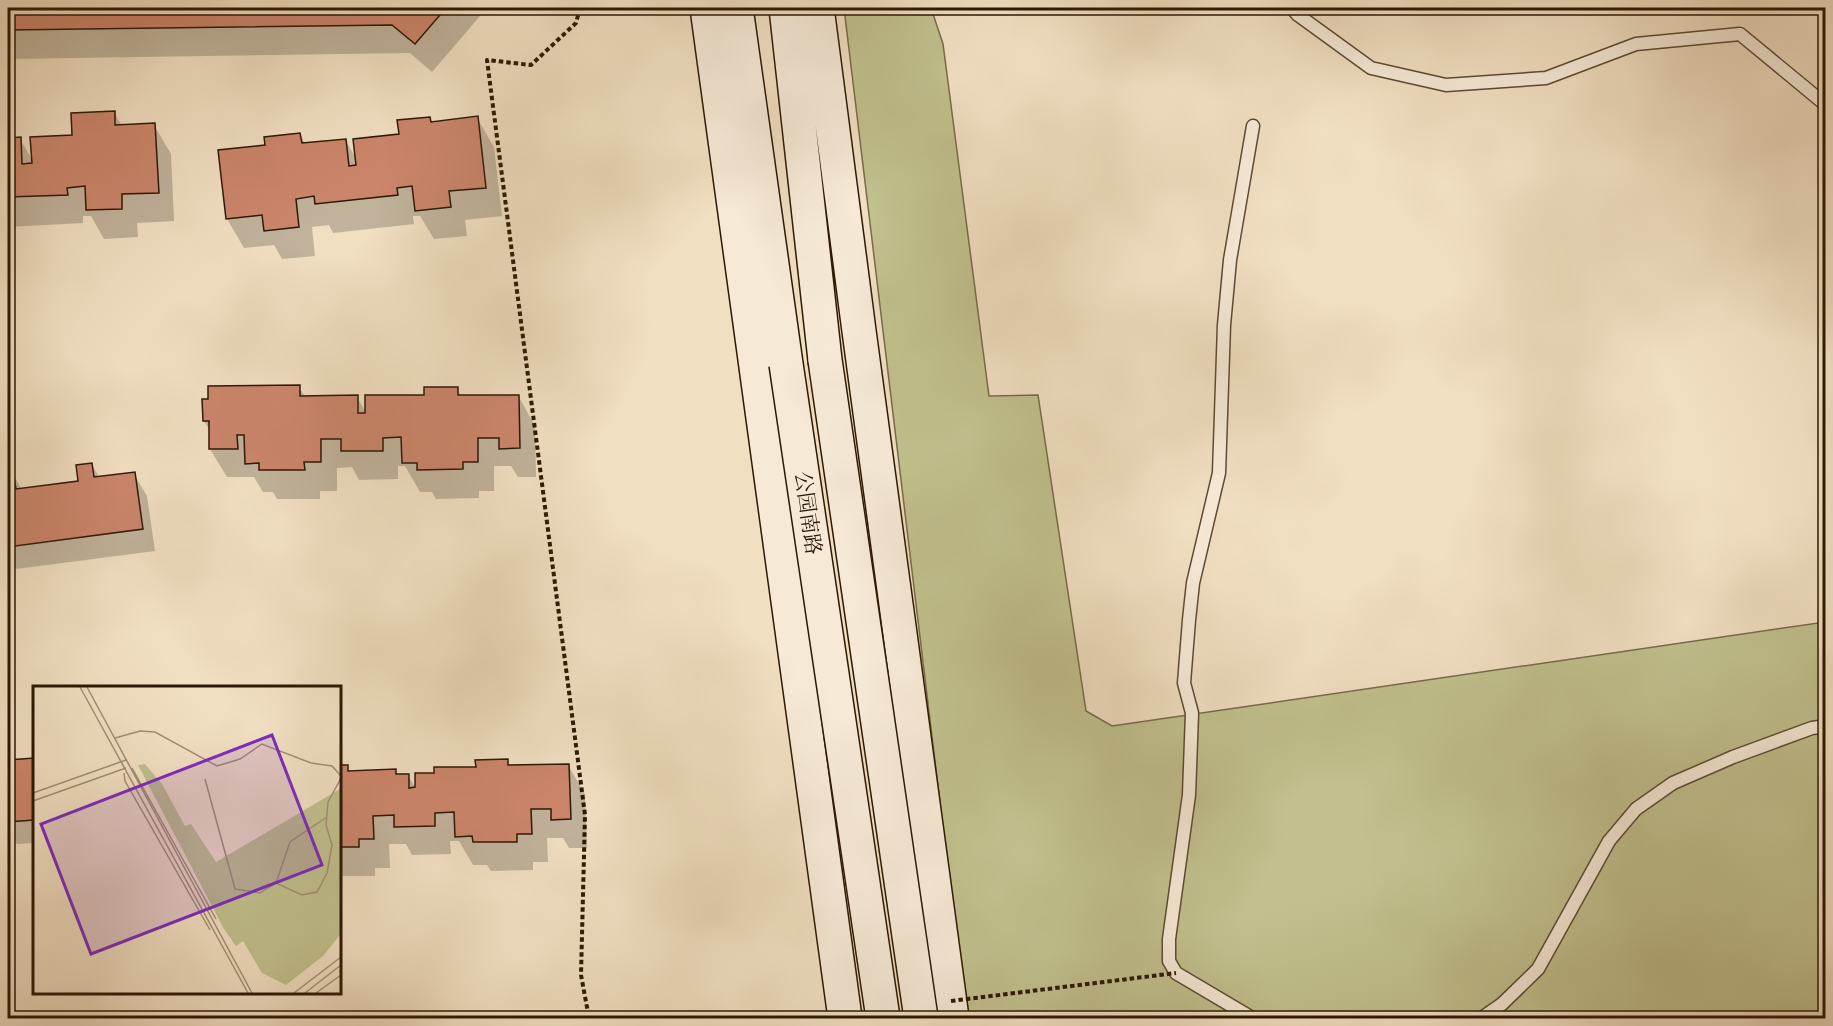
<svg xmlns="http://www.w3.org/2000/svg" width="1833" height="1026" font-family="'IM FELL Double Pica','Noto Serif SC',serif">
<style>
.green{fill:#c1c08e;stroke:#766c48;stroke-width:1.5}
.shadow{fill:#0003}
.building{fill:#cb856b;stroke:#2c1803;stroke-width:1.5}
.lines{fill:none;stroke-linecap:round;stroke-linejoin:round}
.service-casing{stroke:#5d4a33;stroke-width:15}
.secondary-casing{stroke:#2c1803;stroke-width:36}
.path{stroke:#2c1803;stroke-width:4;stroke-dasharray:4.5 3;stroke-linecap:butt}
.service{stroke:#f6ead7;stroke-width:12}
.secondary{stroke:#f6ead7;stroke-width:33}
.secondary-bridge-casing{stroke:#2c1803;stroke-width:36;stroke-linecap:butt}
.path-bridge{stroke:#2c1803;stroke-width:4;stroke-dasharray:4.5 3;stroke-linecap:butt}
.secondary-bridge{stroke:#f6ead7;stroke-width:33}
.labels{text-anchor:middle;stroke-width:4.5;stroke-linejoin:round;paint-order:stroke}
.street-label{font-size:21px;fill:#2c1803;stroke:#f6ead7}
.inset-road{fill:none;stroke:#a28f76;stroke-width:1.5}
.view{fill:#7b2cbf;fill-opacity:0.15;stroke:#7b2cbf;stroke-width:3}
.inset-edge{fill:none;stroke:#2c1803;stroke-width:3}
</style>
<rect width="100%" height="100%" fill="#f1dfc2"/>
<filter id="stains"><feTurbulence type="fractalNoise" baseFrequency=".00333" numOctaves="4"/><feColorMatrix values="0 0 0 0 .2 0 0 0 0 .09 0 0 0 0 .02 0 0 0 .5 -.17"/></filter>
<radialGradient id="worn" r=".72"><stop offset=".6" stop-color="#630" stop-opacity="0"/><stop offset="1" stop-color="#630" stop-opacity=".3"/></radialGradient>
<path class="green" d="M844,8h87l12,36 46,352 49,-1 48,316 26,15 713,-104v396h-859z"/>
<path class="shadow" d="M8,8h479l-55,64 -22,-19 -402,6z
M114,112l8,14 32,-1 17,29 3,67 -37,2 1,14 -34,2 -13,-23h-8v7l-75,4v-88h12l13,22z
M430,118l2,5 45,-5 17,29 8,69 -37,4 2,16 -33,3 -14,-23h-7l1,8 -81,9 -4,-8 -17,2 3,29 -33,3 -8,-14 -30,3 -17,-29 39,-72 34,-13 5,10 41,-3 11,19z
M299,387l6,10h52l9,16 91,-24 5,8h57l16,29 1,51h-18l-7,-11h-17v25h-15v7l-43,1 -4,-7h-12l-15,-26h-7v13l-39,1 -7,-13 -15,1v23h-17v8h-43l-4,-7h-10l-9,-15h-27l-17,-28v-18l-6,-10z
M91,464l9,14 34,-4 13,22 8,55 -147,19v-97l4,-1 10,18 58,-8z
M34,759v84l-17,1 -9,-16v-67z
M507,761l3,5 58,-1 17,29 2,54h-18l-6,-10h-16l1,24h-15v8l-42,1 -4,-6h-14l-14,-24h-9l1,13 -39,1 -6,-11h-17l1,24h-15v8h-36v-109h8l3,5 46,-1 2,5 10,-1 9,16 19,-17 41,-6z"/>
<path class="building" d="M8,8h438l-31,36 -23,-19 -384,5z
M115,111v14l40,-2 4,70 -37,1v15l-36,1 -1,-24 -18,2 1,7 -60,2v-59l13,-1 1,27 10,-1 -2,-26 42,-2 -1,-22z
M478,116l8,72 -37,3 2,16 -36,4 -3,-25 -15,2 1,7 -83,9 -1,-8 -18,3 3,28 -35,4 -2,-16 -36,4 -8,-69 47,-5 -1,-8 36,-4 2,10 44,-4 3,27 7,-1 -3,-26 46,-5 -2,-14 33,-3 1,5z
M300,385v11l58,-1v18h7v-18h59v-8h34v8h61l1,53 -21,1v-11h-21v24h-15v7l-46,1v-7h-15l-1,-26 -18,1v13h-42v-12h-20v23h-17l1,8h-46v-7l-14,1 -1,-29h-7l1,14h-29v-28h-6l-1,-22h6v-13z
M92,463l2,14 41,-5 8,57 -135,18v-76h5l3,18 62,-8 -2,-16z
M34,758v62l-26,2v-62z
M508,759v6l61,-1 2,55 -20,1v-11h-20l1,25h-15v8h-44l-1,-6 -17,1 -1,-25 -19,1v13l-41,1v-12l-21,1 1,23h-15v8h-20v-82h9v6l48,-2v5h13v14l6,-1v-14h19v-6h42l-1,-7z"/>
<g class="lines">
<g class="service-casing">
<path id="service" d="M1292,8l6,7 73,53 75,17 100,-7 90,-34 104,-10 86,71
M1252,1018l-76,-45 -7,-12v-22l20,-144 3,-82 -8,-30 5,-63 4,-37 26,-110 5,-148 6,-65 23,-134
M1482,1018l20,-14 36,-35 71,-128 27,-32 37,-26 60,-26 79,-29 14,-2"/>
</g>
<g class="secondary-casing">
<path id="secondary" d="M707,8l138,1010
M736,8l50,356
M786,8l39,352
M817,8l42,323 93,687"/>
</g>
<path class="path" d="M580,8l-4,15 -45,42 -44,-5 98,755 -4,160 8,43"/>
<use href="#service" class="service"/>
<use href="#secondary" class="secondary"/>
<g class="secondary-bridge-casing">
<path id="secondary-bridge" d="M825,360l96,658
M786,364l97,654"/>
</g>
<path class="path-bridge" d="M951,1001l225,-28
M813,1018l38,-4"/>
<use href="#secondary-bridge" class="secondary-bridge"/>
</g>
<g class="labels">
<g class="street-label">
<text transform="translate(808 513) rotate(82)" y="7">公园南路</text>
</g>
</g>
<g transform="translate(33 686)">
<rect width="308" height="308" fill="#f1dfc2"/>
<path d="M112,78l17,20 23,42 6,-2 25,38 124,-73v146l-17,21 -37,29 -24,-12 -19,-32 -7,5 -12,-17 -86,-164z" fill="#c1c08e"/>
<path class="inset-road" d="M47,1l168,306M54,1l165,306M82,52l25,-7 15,1 62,34 23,-7 22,-15 49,19 21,3 9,10M99,82l84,151M91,87l1,8 85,149M172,93l30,110 25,4 16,-10 26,12 15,-3 10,-19 5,-28 -6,-20 2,-23 13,-24M0,107l93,-33M0,115l93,-33M243,197l14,-41 37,-25M261,307l47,-36M272,307l36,-28M283,307l25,-18"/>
<path class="view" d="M239,49l50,130 -231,89 -50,-130z"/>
<rect width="308" height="308" class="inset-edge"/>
</g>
<rect width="1833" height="1026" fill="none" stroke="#f1dfc2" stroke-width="30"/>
<rect x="9" y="9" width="1815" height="1008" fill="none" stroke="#2c1803" stroke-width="3"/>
<rect x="15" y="15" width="1803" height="996" fill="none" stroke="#2c1803" stroke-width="1.5"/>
<rect width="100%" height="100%" filter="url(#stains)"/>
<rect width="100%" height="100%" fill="url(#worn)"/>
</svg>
